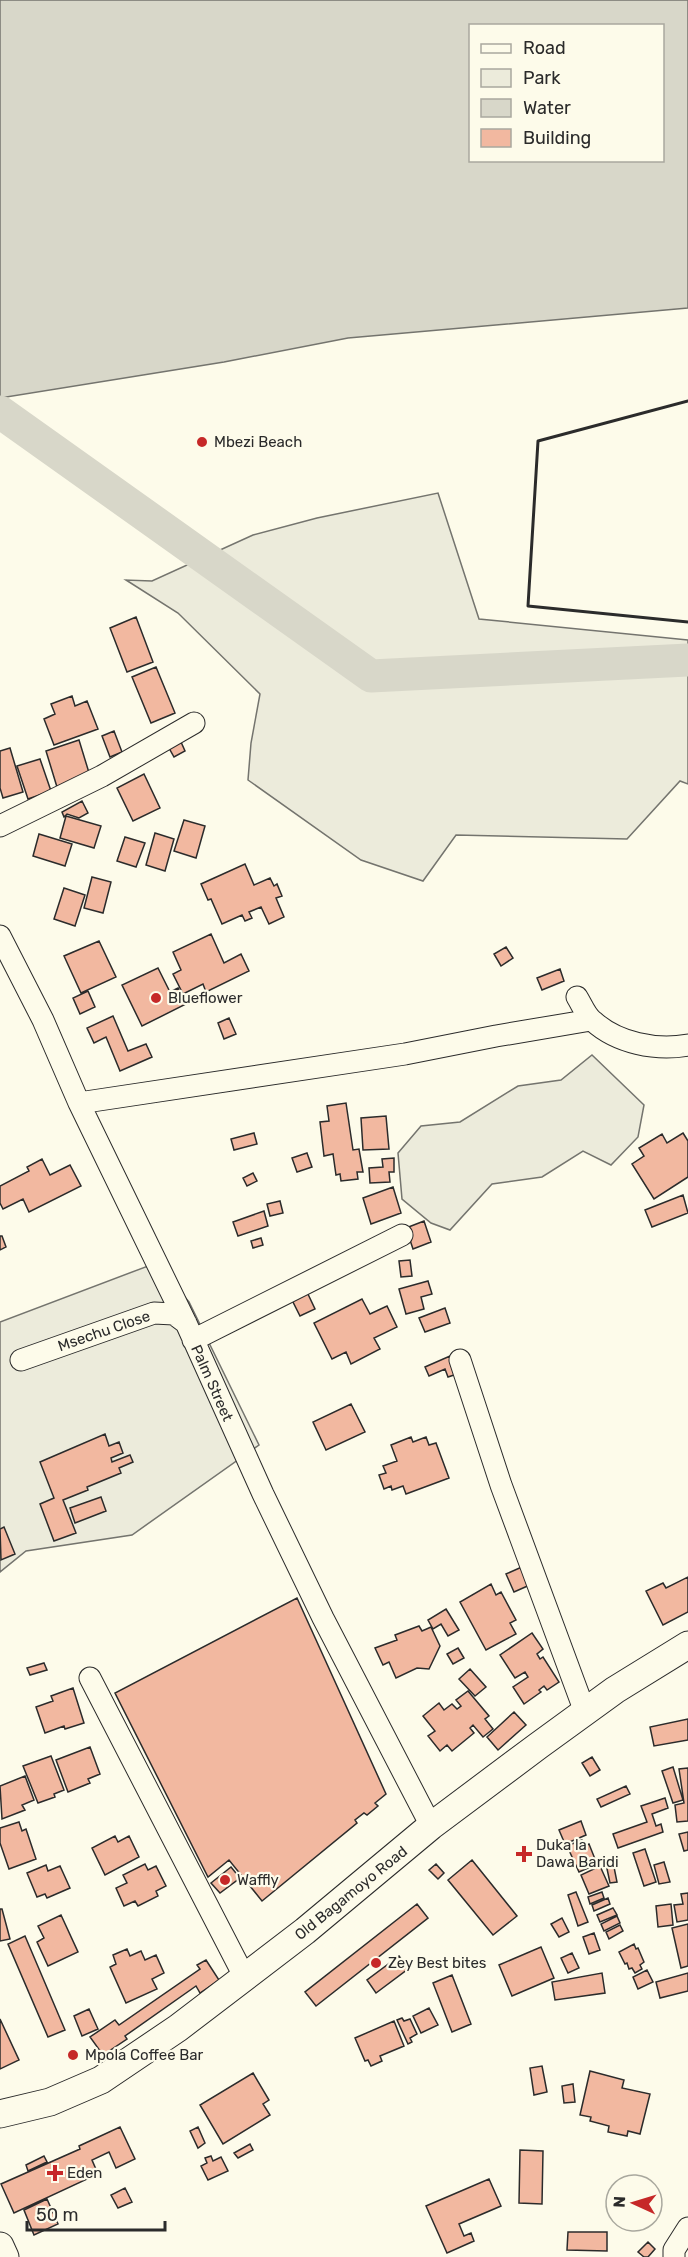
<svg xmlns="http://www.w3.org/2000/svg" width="688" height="2257" font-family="Rubik,sans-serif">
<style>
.green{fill:#ecebdb;stroke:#74746e;stroke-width:1.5}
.water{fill:#d8d7c9;stroke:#74746e;stroke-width:1.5;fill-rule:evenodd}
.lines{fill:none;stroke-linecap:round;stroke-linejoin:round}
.river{stroke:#d8d7c9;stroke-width:33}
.building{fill:#f2b8a0;stroke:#2b2b2b;stroke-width:1.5}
.minor-casing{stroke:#2b2b2b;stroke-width:23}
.major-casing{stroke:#2b2b2b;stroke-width:29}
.minor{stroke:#fdfbea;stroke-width:21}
.major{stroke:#fdfbea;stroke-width:27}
.wall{stroke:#2b2b2b;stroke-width:3}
.poi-dot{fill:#c62828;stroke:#fdfbea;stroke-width:2}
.labels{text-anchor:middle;stroke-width:4.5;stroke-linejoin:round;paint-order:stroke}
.poi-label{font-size:15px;fill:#2b2b2b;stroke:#fdfbea;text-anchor:start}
.street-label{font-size:15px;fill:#2b2b2b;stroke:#fdfbea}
</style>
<rect width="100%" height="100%" fill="#fdfbea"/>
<path class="green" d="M438,493l41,126 209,21v144l-8,-3 -53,58 -171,-4 -33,46 -62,-21 -113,-80 3,-37 9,-49 -82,-81 -52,-33 26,1 101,-46 64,-17z
M592,1055l52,50 -6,32 -27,28 -28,-14 -41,26 -50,7 -42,46 -19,-7 -29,-24 -4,-46 23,-27 39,-4 58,-36 43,-6z
M148,1266l30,23 11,13 70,143 -127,90 -106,16 -26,21v-250z"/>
<path class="water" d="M0,0h688v308l-340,30 -124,24 -224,36zM470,26h192v134h-192z"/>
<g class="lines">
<path class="river" d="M0,412l371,264 317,-16"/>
</g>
<path class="building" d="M136,617l17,45 -26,10 -17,-44z
M156,667l19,46 -24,10 -19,-46z
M72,696l3,10 12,-5 11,28 -44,16 -10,-26 11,-5 -4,-10z
M114,731l8,21 -12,5 -8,-21z
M79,740l11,36 -33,11 -11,-36z
M181,742l4,9 -11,6 -5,-9z
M10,748l13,44 -20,6 -3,-10v-37z
M40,759l11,32 -23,8 -11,-33z
M144,774l16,34 -27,13 -16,-33z
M82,801l6,12 -9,5 -12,-4 -3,3 -2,-5z
M66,816l35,10 -7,22 -34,-10z
M184,820l21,6 -9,32 -22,-7z
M155,833l19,6 -9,32 -19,-6z
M39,834l33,10 -7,22 -32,-10z
M125,837l20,6 -9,24 -19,-6z
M245,864l9,21 16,-7 4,8 3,-2 5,12 -6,2 8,19 -15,7 -8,-17 -12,5 3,6 -7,3 -3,-6 -20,9 -11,-25 -3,1 -7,-16z
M92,877l19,5 -8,31 -19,-5z
M64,888l21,7 -10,31 -21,-7z
M211,934l13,29 17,-9 8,17 -43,21 -3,-8 -20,10 -10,-20 8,-4 -8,-18z
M99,941l17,36 -35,16 -17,-37z
M506,947l7,11 -12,8 -7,-12z
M158,968l12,24 8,-4 8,16 -44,22 -20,-41z
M560,969l4,12 -22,9 -5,-12z
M88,991l7,16 -15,7 -7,-16z
M113,1016l15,35 18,-7 6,13 -32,14 -14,-34 -12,6 -7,-15z
M229,1018l7,16 -12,5 -6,-16z
M346,1103l7,47 6,-1 4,23h-6l1,7 -17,2 -1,-7 -4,1 -3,-21 -9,2 -4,-34 9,-1 -2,-15z
M386,1116l3,33 -26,1 -2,-32z
M254,1133l3,11 -23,6 -3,-11z
M683,1133l5,8v36l-34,22 -22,-35 12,-8 -5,-8 23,-14 5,9z
M307,1153l5,14 -15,5 -5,-14z
M394,1158v14h-5l1,10 -20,1 -1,-15 14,-1 -1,-8z
M42,1159l8,16 20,-10 11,21 -52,26 -6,-13 -20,10 -3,-6v-17l29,-15 -2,-4z
M253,1173l4,8 -10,5 -4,-8z
M393,1187l8,26 -30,11 -8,-26z
M683,1195l5,18 -36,14 -7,-17z
M280,1201l3,12 -13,3 -3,-12z
M264,1211l4,15 -30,10 -5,-14z
M424,1221l7,21 -18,7 -7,-21z
M0,1236h2l4,11 -6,3z
M261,1238l2,7 -10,3 -2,-7z
M410,1260l2,16 -11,1 -2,-16z
M428,1281l4,13 -11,3 3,12 -18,5 -7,-25z
M307,1292l8,17 -15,7 -8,-16z
M362,1299l8,15 17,-8 10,21 -23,11 6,11 -29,15 -5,-12 -14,7 -18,-36z
M445,1308l5,15 -25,9 -6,-14z
M450,1356l7,18 -9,3 -3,-8 -16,7 -4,-9z
M351,1404l14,28 -39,18 -13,-28z
M105,1434l4,12 10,-4 4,11 -12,5 1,4 18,-7 3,7 -14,6 2,5 -34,14 1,3 -25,10 13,33 -22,8 -14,-37 14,-6 -14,-36z
M411,1437l2,5 13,-5 3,8 7,-2 13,35 -43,16 -3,-8 -11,4 -1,-4 -7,3 -5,-14 7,-2 -3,-7 14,-5 -6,-16z
M101,1497l5,14 -31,12 -5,-15z
M4,1527l11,27 -14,6 -1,-31z
M524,1566l8,18 -18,8 -8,-18z
M688,1577v35l-25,13 -17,-34 17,-8 3,5z
M491,1584l5,11 5,-3 15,28 -6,3 6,11 -30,16 -26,-48z
M297,1598l89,196 -11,9 3,3 -11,9 -3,-2 -9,7 2,3 -95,78 -33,-41 -21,17 -93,-184z
M446,1609l13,21 -11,6 -7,-12 -8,5 -5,-9z
M419,1626l3,5 9,-4 9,19 -11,23 -12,-1 -21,10 -7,-16 -6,3 -8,-17 22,-8 -2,-5z
M532,1633l11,16 -6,5 3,5 3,-2 16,25 -12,8 -3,-4 -5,4 2,2 -17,12 -11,-17 15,-10 -3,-5 -10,6 -15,-23z
M458,1648l6,10 -11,6 -6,-10z
M44,1663l3,7 -17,5 -3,-7z
M470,1669l16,18 -11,9 -16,-17z
M73,1688l11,35 -19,6 -1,-3 -19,7 -9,-26 17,-6 -2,-5z
M468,1691l21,25 -4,3 8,10 -10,8 -10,-12 -3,3 4,5 -22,18 -5,-6 -7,6 -12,-15 7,-5 -12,-15 16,-13 5,7 8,-6 5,5 4,-3 -5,-6z
M514,1712l12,13 -28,25 -11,-13z
M688,1719v21l-34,6 -4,-19z
M90,1747l10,27 -12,5 2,4 -22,9 -12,-32z
M51,1756l13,34 -10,4 1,3 -17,6 -15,-37z
M592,1757l8,13 -10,6 -8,-13z
M673,1767l10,33 -10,3 -11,-32z
M688,1768v53l-11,1 -2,-17 9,-2 -5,-34z
M25,1776l9,24 -12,5 3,5 -23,9 -2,-33z
M626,1786l4,8 -29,13 -4,-8z
M665,1798l3,10 -16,6 4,12 5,-2 2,8 -45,16 -5,-14 34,-12 -6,-16z
M581,1821l5,14 -21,9 -6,-14z
M19,1822l3,9 4,-2 10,30 -27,10 -9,-26v-15z
M688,1832v18l-4,1 -5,-17z
M115,1836l3,6 11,-6 10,21 -34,18 -13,-27z
M582,1840l3,6 4,-2 8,20 -18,8 -12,-26z
M645,1849l11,33 -12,4 -11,-33z
M472,1860l45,56 -24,19 -45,-55z
M613,1862l4,20 -7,1 -4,-19z
M664,1862l6,20 -11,2 -5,-19z
M145,1864l3,6 8,-4 10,20 -10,5 2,5 -20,10 -3,-5 -11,5 -8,-18 11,-5 -4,-8z
M436,1864l8,9 -6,6 -9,-9z
M46,1865l2,6 12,-5 10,22 -23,10 -2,-4 -8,3 -10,-24z
M600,1866l9,20 -20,8 -8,-19z
M231,1867l9,11 -20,15 -9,-10z
M576,1892l12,30 -10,4 -10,-31z
M602,1892l2,6 -14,6 -2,-7z
M688,1893v27l-11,2 -3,-17 9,-1 -2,-10z
M608,1898l2,6 -16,7 -2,-6z
M417,1904l11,14 -112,88 -11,-14z
M671,1904l2,21 -15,2 -2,-21z
M613,1908l4,7 -17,7 -3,-7z
M0,1909h2l8,30 -10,2z
M61,1915l17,37 -30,14 -11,-24 7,-4 -6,-12z
M617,1916l3,7 -16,8 -3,-7z
M562,1918l7,14 -10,5 -8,-13z
M688,1924v42l-7,2 -9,-40z
M620,1925l3,6 -14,8 -3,-7z
M594,1933l6,17 -11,4 -6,-17z
M25,1936l40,94 -17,7 -40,-93z
M634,1944l2,5 2,-1 6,14 -4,3 2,4 -7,4 -3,-5 -3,1 -2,-6 -2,1 -6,-12z
M541,1947l13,31 -42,18 -13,-31z
M127,1949l3,7 11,-5 4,9 11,-5 8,18 -12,6 5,10 -31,14 -16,-36 6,-3 -3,-9z
M572,1953l7,15 -11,5 -7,-15z
M399,1956l9,13 -32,24 -9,-13z
M206,1960l13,20 -19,13 -4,-7 -71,50 2,3 -24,16 -13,-18 25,-17 4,5 81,-56 -3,-4z
M647,1970l6,12 -15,7 -5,-12z
M602,1973l3,20 -50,7 -3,-18z
M688,1973v18l-28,7 -4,-16z
M452,1975l19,49 -19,8 -19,-49z
M429,2008l9,17 -17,8 -8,-17z
M89,2009l9,20 -16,7 -8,-20z
M402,2018l2,3 6,-2 7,15 -7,4 2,4 -4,2 -11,-24z
M0,2019l19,41 -19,9z
M394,2021l10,25 -24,10 2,5 -11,5 -3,-6 -3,1 -10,-23z
M542,2066l5,26 -13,3 -4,-27z
M590,2071l34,9 -2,8 28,6 -10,40 -12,-3 -1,5 -19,-4 1,-6 -19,-5 1,-4 -11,-2z
M253,2073l16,27 -6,4 7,11 -47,29 -23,-39z
M573,2084l2,18 -11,1 -2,-17z
M120,2127l15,32 -19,9 -7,-16 -17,8 6,14 -84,39 -13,-29 79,-35 -1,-3z
M198,2127l7,16 -7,5 -8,-17z
M250,2144l3,6 -15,8 -4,-5z
M520,2150l23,1 -1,53 -23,-1z
M44,2156l3,6 -19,9 -2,-6z
M211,2156l2,5 8,-4 7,14 -20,9 -7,-14 6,-3 -2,-5z
M489,2179l12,27 -42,18 5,12 7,-3 3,8 -27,12 -21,-47z
M125,2188l7,14 -14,6 -7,-13z
M47,2199l11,25 -24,11 -10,-25z
M568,2232h39v19l-40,-1z
M648,2242l7,7 -7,8h-4l-6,-5z"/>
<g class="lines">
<g class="minor-casing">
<path id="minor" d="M0,826l102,-50 92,-53
M0,936l43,84 36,83 107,220 77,171 60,124 108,208
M577,997c5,8 9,19 16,24 24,22 63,30 95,24
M79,1103l326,-49 91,-18 95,-16
M193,1340l209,-105
M21,1360l133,-47 20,1 12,9
M460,1360l41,125 84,227
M90,1678l155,300
M674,2257v-7l14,-22"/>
</g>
<g class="major-casing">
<path id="major" d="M0,2114l50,-12 51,-22 77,-52 127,-97 126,-105 107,-80 77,-56 73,-45
M0,2246l5,11"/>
</g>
<use href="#minor" class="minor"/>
<use href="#major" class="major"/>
<path class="wall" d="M688,401l-150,40 -10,165 160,16"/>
</g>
<g class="poi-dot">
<circle cx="202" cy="442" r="6"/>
<circle cx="156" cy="998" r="6"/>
<path d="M521 1845h6v6h6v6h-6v6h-6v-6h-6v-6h6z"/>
<circle cx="225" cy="1880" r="6"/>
<circle cx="376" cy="1963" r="6"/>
<circle cx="73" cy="2055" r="6"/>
<path d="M52 2164h6v6h6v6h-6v6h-6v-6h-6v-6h6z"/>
</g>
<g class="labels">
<g class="poi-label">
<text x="214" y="447">Mbezi Beach</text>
<text x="168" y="1003">Blueflower</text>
<text x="536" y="1850">Duka la<tspan x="536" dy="17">Dawa Baridi</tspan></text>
<text x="237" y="1885">Waffly</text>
<text x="388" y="1968">Zey Best bites</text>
<text x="85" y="2060">Mpola Coffee Bar</text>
<text x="67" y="2178">Eden</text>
</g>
<g class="street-label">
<text transform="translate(104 1331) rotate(-19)" y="5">Msechu Close</text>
<text transform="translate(212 1383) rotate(66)" y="5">Palm Street</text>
<text transform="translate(351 1893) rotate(-39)" y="5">Old Bagamoyo Road</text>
</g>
</g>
<rect x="469" y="24" width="195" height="138" fill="#fdfbea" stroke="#a9a89e" stroke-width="1.5"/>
<rect x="481" y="44" width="30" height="9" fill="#fdfbea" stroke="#a9a89e" stroke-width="1.5"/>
<text x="523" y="54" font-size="18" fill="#2b2b2b">Road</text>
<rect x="481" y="69" width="30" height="18" fill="#ecebdb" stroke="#a9a89e" stroke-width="1.5"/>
<text x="523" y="84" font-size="18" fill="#2b2b2b">Park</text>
<rect x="481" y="99" width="30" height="18" fill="#d8d7c9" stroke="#a9a89e" stroke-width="1.5"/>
<text x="523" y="114" font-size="18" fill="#2b2b2b">Water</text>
<rect x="481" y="129" width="30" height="18" fill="#f2b8a0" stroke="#a9a89e" stroke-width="1.5"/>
<text x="523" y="144" font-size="18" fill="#2b2b2b">Building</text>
<g transform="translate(634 2203) rotate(274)"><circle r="28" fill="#fdfbea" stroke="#a9a89e" stroke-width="1.5"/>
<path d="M0-4.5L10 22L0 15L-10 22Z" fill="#c62828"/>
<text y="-9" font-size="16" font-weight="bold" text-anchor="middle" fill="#2b2b2b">N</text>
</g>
<path d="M27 2221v9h138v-9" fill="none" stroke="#2b2b2b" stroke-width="3"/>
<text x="36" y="2221" font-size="18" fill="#2b2b2b" stroke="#fdfbea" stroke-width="4.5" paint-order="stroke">50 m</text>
</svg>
